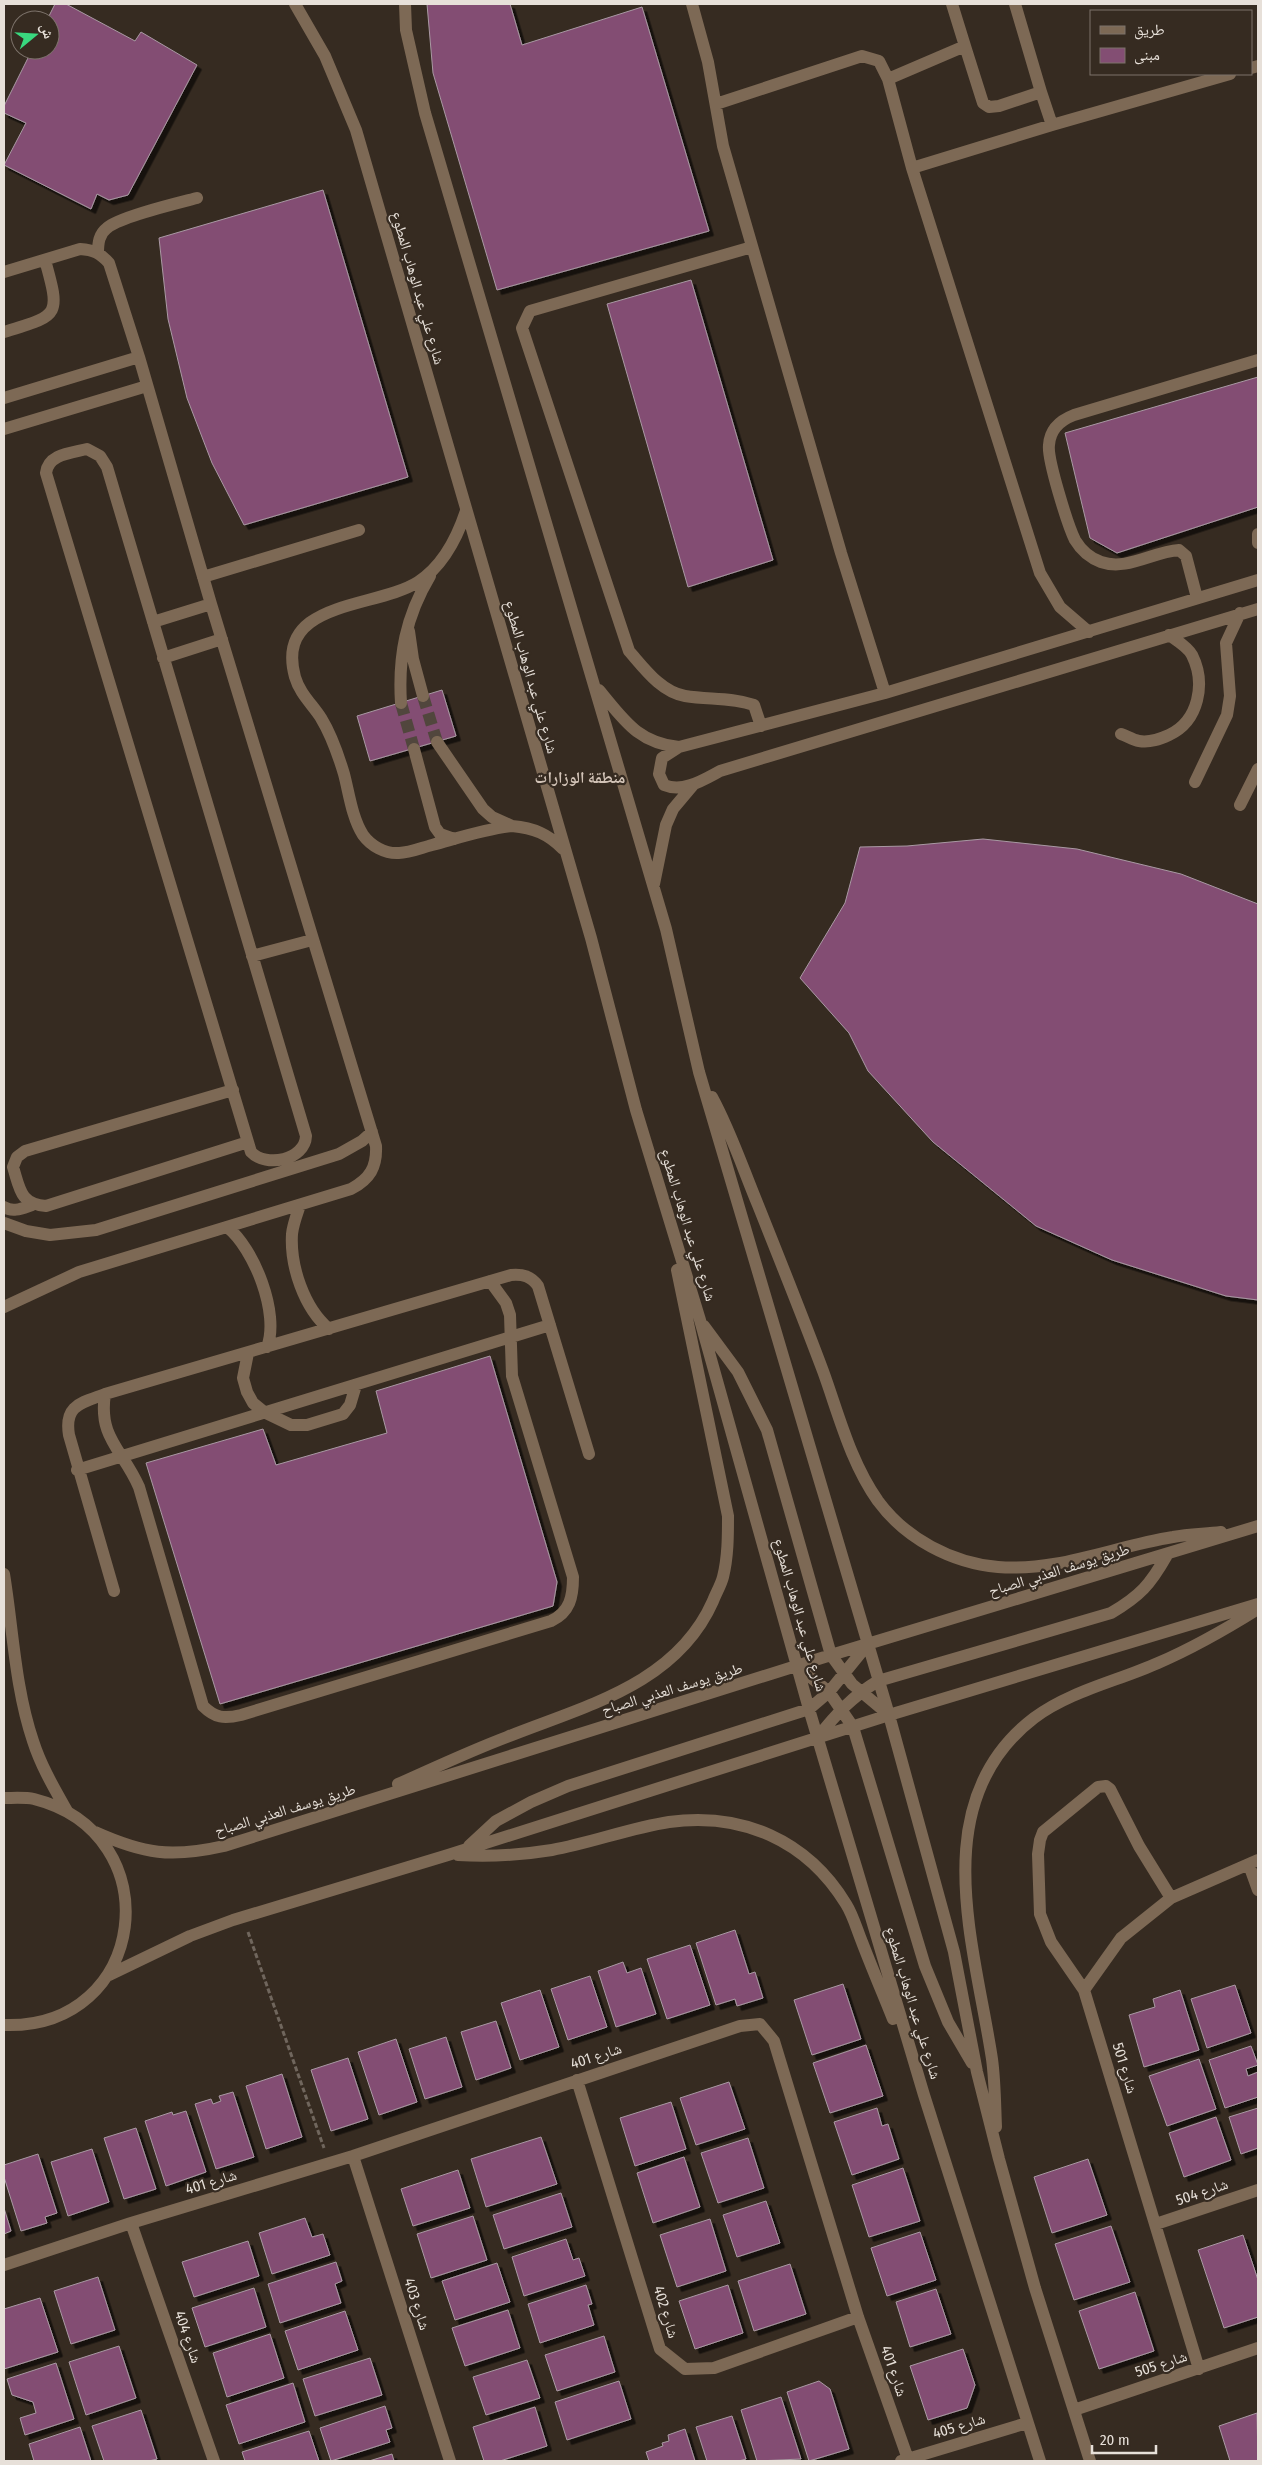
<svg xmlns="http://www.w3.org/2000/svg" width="1262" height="2465" font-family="'Fira Sans Condensed','Noto Naskh Arabic',sans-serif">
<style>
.building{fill:#834e73;stroke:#a999a3;filter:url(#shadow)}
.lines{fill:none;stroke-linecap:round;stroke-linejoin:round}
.minor-tunnel{stroke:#51463d;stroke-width:12;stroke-dasharray:12 6;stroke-linecap:butt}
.path{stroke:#70665d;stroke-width:3;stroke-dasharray:5 2.5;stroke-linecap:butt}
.minor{stroke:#7d6955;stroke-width:12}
.labels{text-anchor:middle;stroke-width:4.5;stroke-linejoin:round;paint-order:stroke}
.street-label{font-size:15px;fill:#e7e0d9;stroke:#362b21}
.neighbourhood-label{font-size:16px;font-weight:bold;fill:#d2c3b7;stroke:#362b21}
</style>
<defs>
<filter id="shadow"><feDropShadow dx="4.5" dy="4.5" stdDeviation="0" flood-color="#0009"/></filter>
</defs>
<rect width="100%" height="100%" fill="#362b21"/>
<path class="building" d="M55,4h11l69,37 6,-9 56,33 -69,130 -19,5 -12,-6 -6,15 -87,-44 22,-42 -22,-10v-7l28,-56h18v-30h-3z
M427,4h83l12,41 120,-38 67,224 -212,59 -64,-217z
M323,190l85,287 -164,48 -32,-62 -25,-65 -19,-79 -9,-81z
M691,280l82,280 -85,27 -81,-283z
M1258,377v130l-141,46 -27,-15 -25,-105z
M442,690l14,46 -86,25 -13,-45z
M983,839l94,10 104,25 77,30v396l-32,-4 -114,-36 -76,-34 -103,-84 -65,-71 -19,-38 -49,-55 45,-75 15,-56 47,-1z
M490,1356l67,226 -4,24 -333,98 -74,-241 117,-34 13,36 111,-32 -11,-42z
M735,1930l14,44 6,-2 8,26 -26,8 -2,-7 -19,6 -20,-62z
M690,1945l20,60 -43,14 -20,-60z
M623,1962l4,11 14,-5 15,46 -40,13 -18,-56z
M590,1976l17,51 -39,13 -17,-51z
M843,1984l18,55 -49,16 -18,-55z
M1235,1985l16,48 -44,15 -16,-49z
M540,1990l19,57 -39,13 -19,-57z
M1180,1990l19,60 -55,17 -15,-52 26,-8 -2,-8z
M496,2021l15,47 -35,12 -15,-48z
M446,2037l16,50 -37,12 -16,-50z
M396,2039l21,63 -38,13 -21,-63z
M866,2045l17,51 -53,17 -17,-50z
M1251,2046l7,19 -12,4 2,7 10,-4v25l-33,11 -16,-48z
M348,2058l20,61 -37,12 -20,-61z
M1199,2059l17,50 -49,17 -18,-50z
M282,2074l20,63 -36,12 -20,-63z
M729,2082l16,47 -49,16 -16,-47z
M233,2092l21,65 -38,12 -21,-65 16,-5 2,5 8,-3 -2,-5z
M671,2102l15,47 -51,17 -15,-48z
M877,2108l5,18 6,-2 11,35 -47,16 -18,-53z
M1258,2108v40l-17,6 -12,-37z
M186,2111l20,61 -40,14 -21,-65 27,-9 1,3z
M1216,2117l15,43 -47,17 -15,-44z
M136,2128l20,61 -32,10 -20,-61z
M541,2137l16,47 -71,23 -15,-48z
M748,2138l16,50 -46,15 -17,-50z
M92,2149l17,53 -41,14 -17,-54z
M38,2154l19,59 -12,4 2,6 -26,8 -17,-54v-12z
M684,2157l16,50 -47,16 -16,-50z
M1088,2159l19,56 -55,18 -18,-56z
M903,2168l17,53 -51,16 -17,-52z
M458,2170l12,38 -57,18 -12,-37z
M561,2193l11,34 -68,22 -11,-34z
M766,2201l14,42 -43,14 -14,-42z
M4,2208l7,23 -7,3z
M473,2216l14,44 -56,18 -14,-44z
M305,2218l7,19 11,-3 7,21 -58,19 -13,-41z
M710,2219l16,52 -49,16 -17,-52z
M1111,2226l19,56 -56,18 -19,-56z
M920,2232l16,48 -49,16 -16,-48z
M1243,2235l15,45v37l-34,11 -26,-78z
M566,2239l7,21 6,-2 6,18 -61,20 -12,-39z
M248,2241l11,35 -65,21 -12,-35z
M336,2262l6,19 -7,3 6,19 -61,20 -12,-39z
M497,2263l13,39 -55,18 -13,-39z
M790,2264l16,50 -52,17 -16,-50z
M98,2277l17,53 -44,14 -17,-53z
M586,2285l6,19 -4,1 6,20 -54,18 -12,-39z
M728,2285l15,48 -48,16 -16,-48z
M254,2288l12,39 -61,20 -13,-39z
M936,2289l15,45 -41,13 -14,-45z
M1135,2292l19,59 -55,18 -20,-58z
M40,2298l18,54 -54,17v-60z
M508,2310l12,38 -55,18 -13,-38z
M345,2311l13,39 -60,20 -13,-39z
M270,2334l14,44 -57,19 -14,-44z
M604,2336l11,36 -58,19 -12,-36z
M119,2346l17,52 -50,17 -17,-53z
M963,2349l12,36 -8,23 -39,12 -18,-54z
M370,2358l12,37 -67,21 -12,-37z
M527,2360l13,38 -54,17 -13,-38z
M56,2363l18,56 -49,16 -5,-17 16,-5 -3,-11 -21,-7 -5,-16z
M619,2381l12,38 -64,21 -12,-38z
M819,2381l11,8 19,60 -40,12 -22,-69z
M293,2383l12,39 -66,22 -13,-39z
M781,2397l20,62 -44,2 -16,-51z
M385,2406l7,22 -6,2 4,12 -59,19 -11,-33z
M535,2407l12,39 -47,15h-16l-11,-34z
M141,2410l16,49 -8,2h-45l-12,-35z
M1257,2413l1,48h-28l-11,-35z
M732,2416l14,43 -7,2h-32l-11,-34z
M80,2427l11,34h-57l-5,-17z
M685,2429l10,32h-46l-3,-9 17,-6 -1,-3 7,-2 -1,-6z
M309,2431l10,30h-74l-3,-9z
M392,2454l2,7h-25z"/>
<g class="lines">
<path class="minor-tunnel" d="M423,696l14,46
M401,703l13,46"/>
<path class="path" d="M248,1932l76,216"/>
<path class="minor" d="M295,4l30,52 31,74 235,808 45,172 64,210 109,389 115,386 116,366
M405,4l1,26 19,83 241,816 33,143 190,643 65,237 23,120 22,87 36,129 55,173
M692,4l16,58 15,84 118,407 44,140
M965,46l18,57 6,4 10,-1 42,-14 -26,-88
M1251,68l7,-2
M888,79l77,-33 -13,-42
M1041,92l11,33
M716,104l146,-48 17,5 9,18 24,89 128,405 20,34 29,25
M912,168l140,-43 178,-51
M752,247l-222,64 -8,17 107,323c15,17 32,41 56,45 24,4 45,1 69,9l7,21
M98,253c0,-10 1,-19 9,-25 12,-11 71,-25 90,-30
M4,272l76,-23c14,1 20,4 29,14l30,94 72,247 165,542c1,21 -6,33 -25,43l-272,83 -75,35
M4,332c55,-17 57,-15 41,-72
M4,398l135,-41
M4,429l143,-43
M87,449l13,7 7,11 199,669c-1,24 -40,32 -55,16l-205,-679c2,-19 25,-20 41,-24z
M466,511c-9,27 -23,55 -48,71 -43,27 -144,18 -123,95 5,17 17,27 26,41 11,18 17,36 23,56 5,19 8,44 19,61 8,11 22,19 36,18 10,0 22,-5 33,-8 26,-7 53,-16 80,-19 22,2 36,8 51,23
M1258,534v9
M203,577l156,-47
M1258,580l-373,113 -206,54 -17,11 -3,16 5,11c19,8 39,-5 56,-14l538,-162
M1197,598l-11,-42 -7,-6c-27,2 -52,21 -78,12 -11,-4 -20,-12 -26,-22 -7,-14 -28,-81 -26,-95 1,-16 12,-25 25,-30l184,-55
M153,622l58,-18
M409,631l4,28 10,37
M163,658l59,-19
M599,690c25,30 39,53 80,57
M401,703c-3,-47 5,-87 29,-127
M1121,734c6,2 12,6 18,7 11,2 21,-2 30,-6 30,-14 37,-52 23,-80 -4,-8 -16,-15 -23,-20
M437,742l46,67 9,8 20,9
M414,749l21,78 5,7 14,5
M1195,782l32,-67 3,-19 -4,-53 14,-30
M1240,805l18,-36
M654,884l12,-59 7,-16 21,-25
M252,956l60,-16
M233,1090l-208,61 -8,6 -4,10c7,22 7,37 33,39l202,-64
M712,1097c19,35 31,72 46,108 22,55 44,110 65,166 16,44 27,90 55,130 28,38 74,62 120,66 60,5 117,-21 175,-30 16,-3 32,-3 48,-5
M300,1205c-3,9 -7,19 -8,29 -2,32 12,74 37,95
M4,1207c9,6 19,1 28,-2
M4,1223l22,8 24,4 46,-5 243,-76 23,-13 10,-9
M227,1227c27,21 53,87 40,120
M704,1326l34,46 29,58 64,225 21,29 37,31
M248,1353l-5,25 4,14 6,11 11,9 27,13h16l36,-11 7,-9 6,-20
M105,1394c-7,44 18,56 34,93l64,219c12,12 21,13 38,9l310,-94c19,-9 22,-24 22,-44l-61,-201 -2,-61 -4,-12 -16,-22
M77,1470l473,-145
M4,1574c9,55 11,114 29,167 8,25 21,47 34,70
M114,1591l-45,-156c-5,-30 12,-32 36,-41l406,-119c12,-1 20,1 27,11l51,168
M798,1667l31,25 24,35 72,239 23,56 24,41
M818,1737c18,-23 35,-41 60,-56l233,-68c29,-17 39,-28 56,-58
M398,1784c36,-16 72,-33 109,-47 77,-31 169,-52 206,-136 3,-8 8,-16 10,-24 5,-20 5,-41 5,-61l-51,-246
M4,1798c9,0 21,-1 30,1 138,35 114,231 -30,226
M95,1832c49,22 76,26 129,14l607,-191 427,-129
M469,1846l27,-25 35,-19 37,-16 241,-77 20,-17 39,-48
M458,1855c31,2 63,0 94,-5 39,-7 78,-22 117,-28 73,-10 138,18 177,82 7,11 11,26 16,38 10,26 21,52 31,77
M1249,1865l9,25
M109,1975l81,-39 43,-16 215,-65 441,-140 369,-111
M1084,1990l-33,-48 -11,-28 -2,-60 2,-14 3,-8 55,-45 8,-1 4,3 29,57 32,52
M577,2080l83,269 25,20 29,-1 144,-51
M996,2127c-1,-23 -1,-46 -4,-68 -17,-113 -68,-257 42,-341 36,-27 84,-37 124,-55 35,-15 68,-34 100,-54
M353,2156l97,305
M131,2223l83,238
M1156,2224l102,-34
M4,2265l127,-42 222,-67 387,-130 20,-2 14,17 84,276 50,142
M1199,2369l-115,-379 37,-52 50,-40 87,-38
M1074,2410l184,-62
M901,2461l126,-38"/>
</g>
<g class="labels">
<g class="street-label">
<text transform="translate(418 288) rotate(74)" y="5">شارع علي عبد الوهاب المطوع</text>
<text transform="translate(531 677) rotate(74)" y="5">شارع علي عبد الوهاب المطوع</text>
<text transform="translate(688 1225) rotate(73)" y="5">شارع علي عبد الوهاب المطوع</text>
<text transform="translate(1059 1570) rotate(-17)" y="5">طريق يوسف العذبي الصباح</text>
<text transform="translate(800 1615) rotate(74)" y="5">شارع علي عبد الوهاب المطوع</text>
<text transform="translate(672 1689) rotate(-17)" y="5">طريق يوسف العذبي الصباح</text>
<text transform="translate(285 1810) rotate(-17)" y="5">طريق يوسف العذبي الصباح</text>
<text transform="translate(913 2003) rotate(73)" y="5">شارع علي عبد الوهاب المطوع</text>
<text transform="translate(596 2056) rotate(-18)" y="5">شارع 401</text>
<text transform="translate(1125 2068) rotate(73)" y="5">شارع 501</text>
<text transform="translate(211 2182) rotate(-17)" y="5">شارع 401</text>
<text transform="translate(1202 2192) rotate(-19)" y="5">شارع 504</text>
<text transform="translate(417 2304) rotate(72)" y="5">شارع 403</text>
<text transform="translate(666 2312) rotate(73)" y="5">شارع 402</text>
<text transform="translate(188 2337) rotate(71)" y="5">شارع 404</text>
<text transform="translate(1161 2364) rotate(-18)" y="5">شارع 505</text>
<text transform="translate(894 2371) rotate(71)" y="5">شارع 401</text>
<text transform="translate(959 2426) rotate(-17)" y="5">شارع 405</text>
</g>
<g class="neighbourhood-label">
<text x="580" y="783">منطقة الوزارات</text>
</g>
</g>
<rect width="1262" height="2465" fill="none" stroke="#e7e0d9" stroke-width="10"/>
<rect x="1090" y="10" width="162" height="65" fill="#362b21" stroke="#7d736b"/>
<rect x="1100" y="26" width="25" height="8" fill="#7d6955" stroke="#7d736b"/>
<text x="1134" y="35" font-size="15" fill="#e7e0d9">طريق</text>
<rect x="1100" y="48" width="25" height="15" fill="#834e73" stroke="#7d736b"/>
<text x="1134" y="60" font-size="15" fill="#e7e0d9">مبنى</text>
<g transform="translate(35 35) rotate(72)"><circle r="24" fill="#362b21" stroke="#7d736b"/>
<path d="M0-4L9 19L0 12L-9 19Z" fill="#39d87f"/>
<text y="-8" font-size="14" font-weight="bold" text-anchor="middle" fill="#e7e0d9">ش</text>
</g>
<path d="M1092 2445v8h64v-8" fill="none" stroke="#e7e0d9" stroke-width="2.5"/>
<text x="1100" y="2445" font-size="15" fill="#e7e0d9" stroke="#362b21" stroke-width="4" paint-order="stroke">20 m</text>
</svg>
